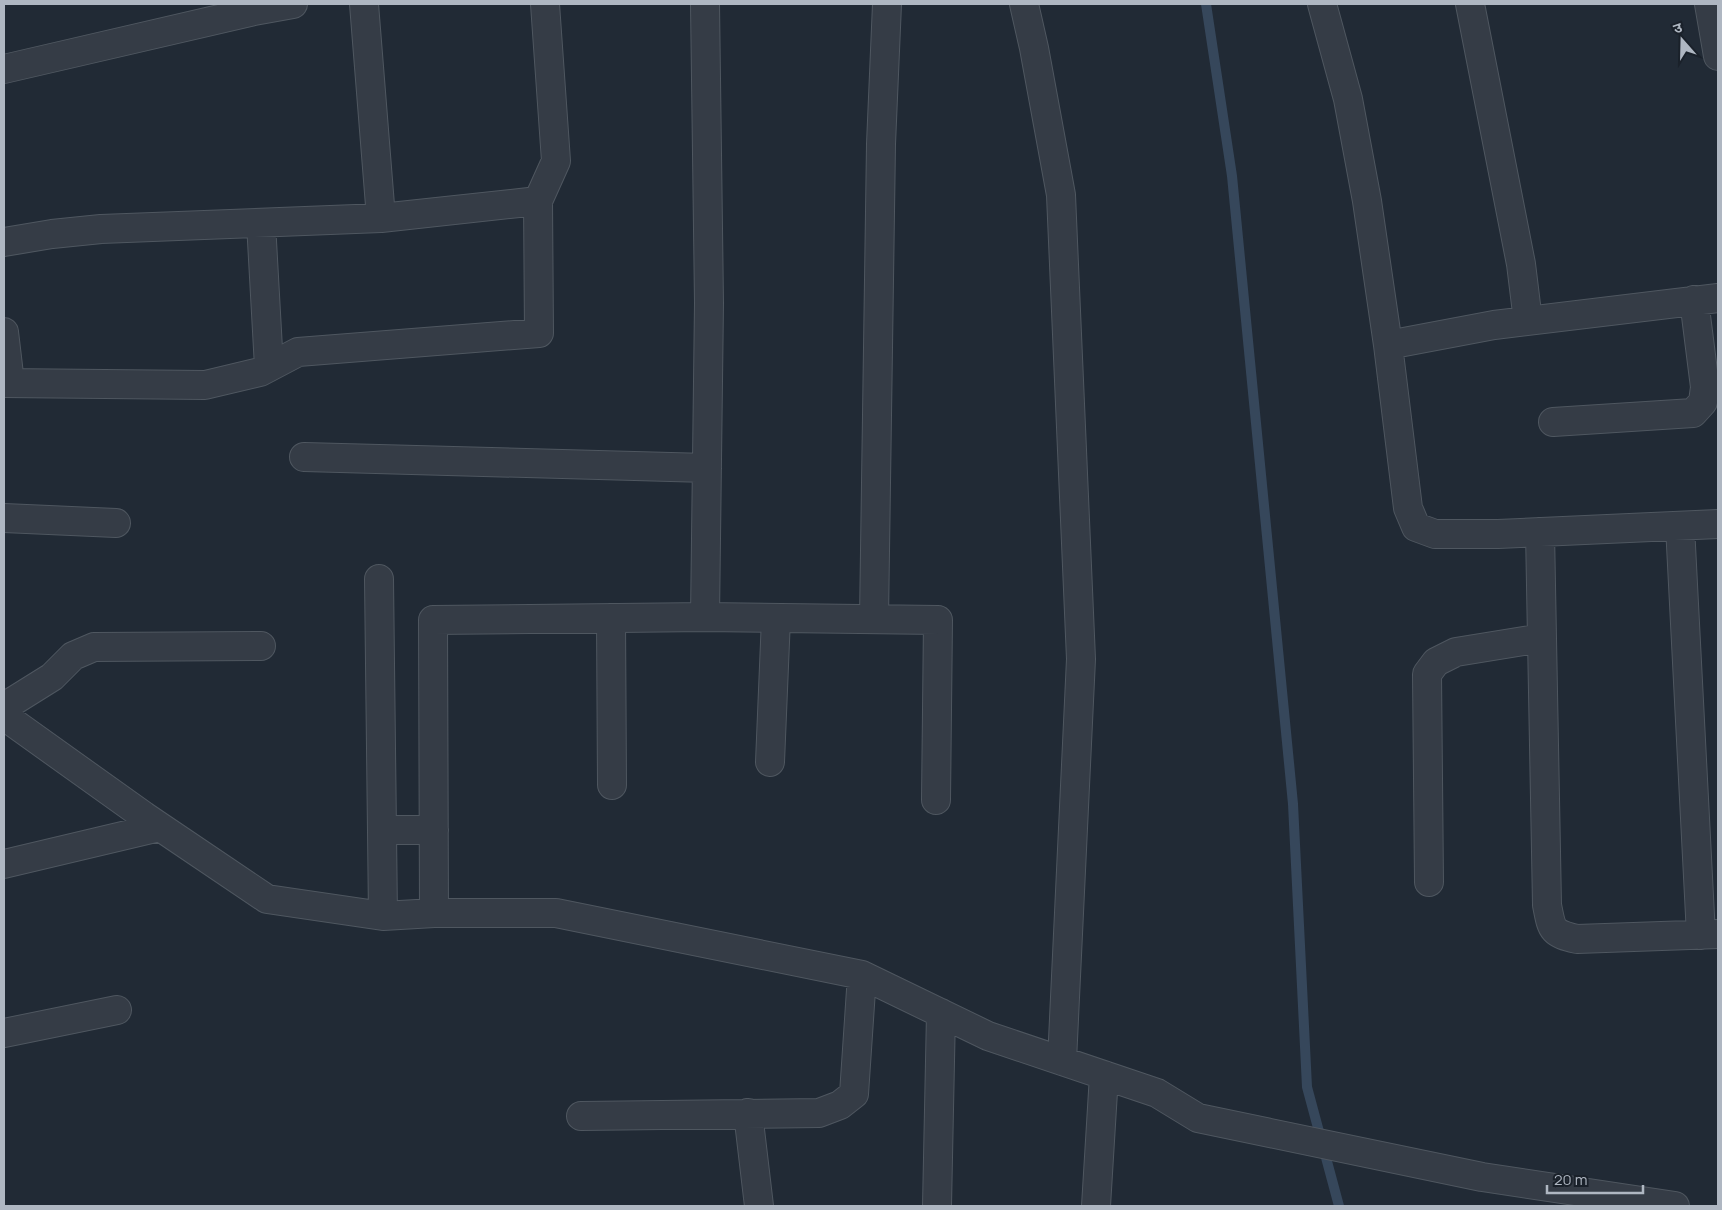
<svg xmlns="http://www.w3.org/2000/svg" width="1722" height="1210" font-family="Manrope,'Noto Sans Devanagari',sans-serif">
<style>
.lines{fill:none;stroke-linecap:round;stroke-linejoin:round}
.stream{stroke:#36475b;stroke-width:10}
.minor-casing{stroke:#4f5760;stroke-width:30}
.minor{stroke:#353c46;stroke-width:28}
</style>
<rect width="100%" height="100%" fill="#212a35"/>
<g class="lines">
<path class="stream" d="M1206,4l26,172 61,628 14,283 32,119"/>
<g class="minor-casing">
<path id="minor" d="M364,4l17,214 157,-17
M705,4l4,299 -4,314 233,3 -2,180
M1024,4l10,44 27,147 20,464 -19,402
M1322,4l26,95 19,102 21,144 20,163 8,19 19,7h63l220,-10
M1470,4l51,260 7,57
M1709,4l9,52
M4,69l250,-58 39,-7
M261,223l8,144
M4,242l48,-8 49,-5 280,-11
M4,332l6,51
M1388,345l106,-20 224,-27
M4,383l201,2 55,-13 38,-20 241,-19 -1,-132 18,-40 -11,-157
M1553,422l140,-9 10,-11 2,-15 -11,-87
M304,457l403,11
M4,518l112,5
M1680,526l21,409
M1540,532l7,373c5,25 4,28 30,34l141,-5
M379,579l4,337
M611,618l1,167
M874,619l7,-475 6,-140
M4,707l48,-30 21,-21 21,-9 167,-1
M4,716l140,100 123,83 116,17 51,-3h122l306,62 126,61 169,57 41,25 284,59 193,29
M770,762l6,-144
M382,830h52
M4,864l156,-37
M1429,882l-2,-208 9,-12 20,-10 86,-14
M434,913l-1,-293 272,-3
M4,1033l113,-23
M748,1113l11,93
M581,1116l238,-3 21,-8 14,-11 8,-119
M937,1206l4,-193
M1096,1206l8,-131"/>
</g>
<use href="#minor" class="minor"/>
</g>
<rect width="1722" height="1210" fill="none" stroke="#afb7c2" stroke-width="10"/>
<g transform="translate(1682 40) rotate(340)" stroke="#1a212a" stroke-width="4" paint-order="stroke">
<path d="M0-4L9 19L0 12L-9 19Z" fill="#afb7c2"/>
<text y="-8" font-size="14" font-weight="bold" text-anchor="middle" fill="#afb7c2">उ</text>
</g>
<path d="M1547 1185v8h96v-8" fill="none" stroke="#afb7c2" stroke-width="2.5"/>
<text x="1554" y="1185" font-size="15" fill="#afb7c2" stroke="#1a212a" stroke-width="4" paint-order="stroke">20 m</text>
</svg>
